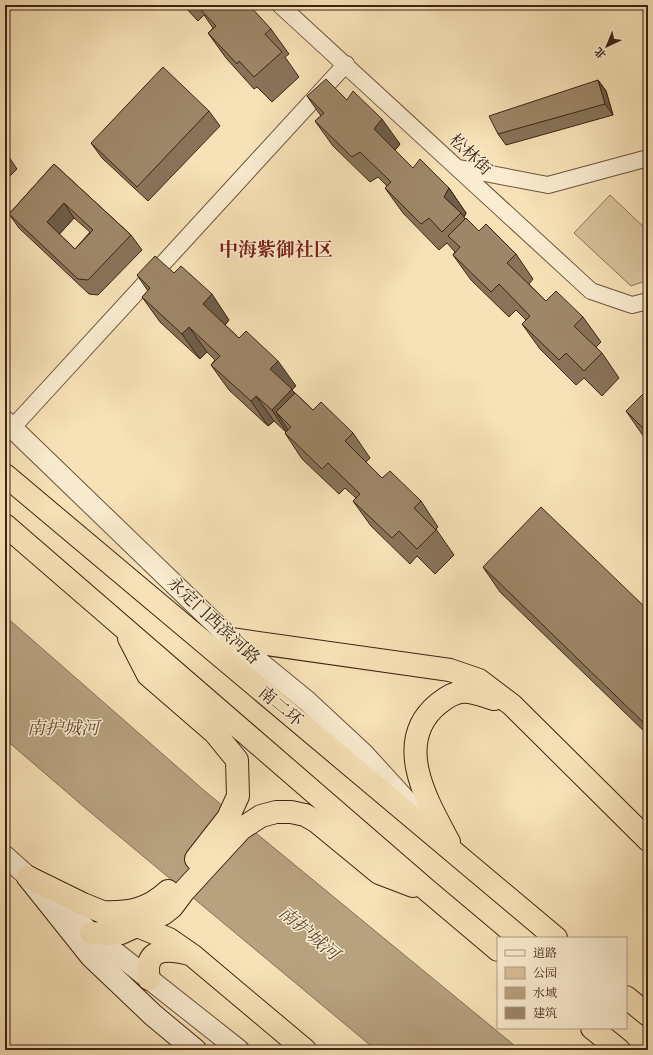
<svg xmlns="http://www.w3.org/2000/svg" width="653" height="1055" font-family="Cardo,'Noto Serif SC',serif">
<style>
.green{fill:#d8c19a;stroke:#8b7256}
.water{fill:#b8a17f;stroke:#876f54}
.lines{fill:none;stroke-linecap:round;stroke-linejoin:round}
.minor-casing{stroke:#6c533c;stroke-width:18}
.tertiary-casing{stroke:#6c533c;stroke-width:22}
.secondary-casing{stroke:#3e2413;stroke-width:24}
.trunk-casing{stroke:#3e2413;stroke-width:24}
.minor{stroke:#faecd0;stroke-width:16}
.tertiary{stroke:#faecd0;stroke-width:20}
.secondary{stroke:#faecd0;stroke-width:22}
.trunk{stroke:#f7e1b6;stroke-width:22}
.wall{fill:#887359;stroke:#3e2413;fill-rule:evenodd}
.shaded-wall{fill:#6f5e49;stroke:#3e2413}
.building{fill:#9e8668;stroke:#3e2413;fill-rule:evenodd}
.labels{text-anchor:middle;stroke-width:3;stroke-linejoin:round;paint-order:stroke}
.street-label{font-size:17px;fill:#3e2413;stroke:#faecd0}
.water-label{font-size:18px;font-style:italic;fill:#634a33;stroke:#faecd0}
.quarter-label{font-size:19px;font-weight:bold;fill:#7a1f14;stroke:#faecd0}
</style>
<rect width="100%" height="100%" fill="#f7e1b6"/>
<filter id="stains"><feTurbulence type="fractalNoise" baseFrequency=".005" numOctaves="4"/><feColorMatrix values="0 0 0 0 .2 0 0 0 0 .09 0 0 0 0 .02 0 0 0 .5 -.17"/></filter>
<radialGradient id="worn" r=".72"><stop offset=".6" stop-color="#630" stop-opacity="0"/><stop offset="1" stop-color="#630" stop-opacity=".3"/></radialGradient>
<path class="green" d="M610,195l38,36v49l-17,6 -57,-53z"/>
<path class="water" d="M5,616l201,176 314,258h-144l-292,-243 -79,-68z"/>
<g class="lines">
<g class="minor-casing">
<path id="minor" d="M280,5l311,286 41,14 16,-4
M459,168l89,17 100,-27
M13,427l333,-363"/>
</g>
<g class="tertiary-casing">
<path id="tertiary" d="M5,421l226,218 76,62 56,52 52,57
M5,856l86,77 148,117"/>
</g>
<g class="secondary-casing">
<path id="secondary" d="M28,877l63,79 62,59 42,35"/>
</g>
<g class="trunk-casing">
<path id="trunk" d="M5,475l551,463
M5,525l423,366 70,59
M129,638l19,37 67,58 22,27 1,36 -10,22 -32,41
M231,639l219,31 29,10 33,25 136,135
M449,842c-22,-41 -57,-100 -11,-138 22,-18 31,-13 56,-5
M28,877l55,27 86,35 23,16 113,95
M102,912c26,1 46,-2 66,-21
M91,933l16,1 14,-1 42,-19 9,-7 12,-16 57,-62 20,-13 15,-4h15l14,3 12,7 62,51 34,13
M149,979c-6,-31 17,-31 40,-25
M626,997l22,18
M592,1028l27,22"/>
</g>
<use href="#minor" class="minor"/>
<use href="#tertiary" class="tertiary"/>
<use href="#secondary" class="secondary"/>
<use href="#trunk" class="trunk"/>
</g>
<path class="wall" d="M183,5h50l4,5 34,19 18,25 -4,3 14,20 -27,25 -15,-15 -3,2 -28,-31 -18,-25 5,-5 -9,-13 -6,6z
M598,80l8,11 7,24 -107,30 -8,-11z
M307,96l40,4 53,44 -5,6 18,18 36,20 17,25 -2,4 1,2 14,12 37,23 17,25 -4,5 17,17 37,16 18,25 -5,5 6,6 17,25 -17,18 -18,-18 -8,7 -36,-36 -18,-25 4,-4 -10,-10 -7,7 -38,-37 -18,-25 2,-3 -8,-9 -8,7 -36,-37 -18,-25 2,-2 -9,-9 -8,5 -37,-36 -18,-25 6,-5z
M209,111l11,15 -72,75 -46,-43 -11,-15z
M5,151l12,18 -12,12z
M54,164l77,71 11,15 -44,45 -9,-1 -70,-66 -10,-14zM74,218l16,14 -15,17 -16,-15z
M174,273l55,47 -4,5 14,13 57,48 -4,4 3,3 18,17 40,23 17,25 -4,4 16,16 39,23 17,26 -2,2 18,26 -19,19 -18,-18 -7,8 -39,-38 -18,-25 3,-3 -11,-10 -6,6 -37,-35 -17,-26 1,-1 -12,-11 -6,5 -39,-36 -18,-25 4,-5 -8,-8 -7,7 -40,-37 -18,-25 6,-6 -11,-16z
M648,389v52l-4,-4 -18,-26z
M483,567l165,43v125l-148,-143z"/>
<path class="shaded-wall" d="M598,80l8,11 7,24 -8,-11z
M382,119l18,25 -8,10 -18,-25z
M449,188l17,25 -2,4 -3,-4 -17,-16z
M64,203l10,15 -17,19 -10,-15z
M212,294l17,26 -9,10 -17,-26z
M189,327l18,25 -7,7 -18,-25z
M278,361l18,25 -4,4 17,24 -18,13 -15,-15 15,22 -2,2 -17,-26 -2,-41z
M256,396l18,25 -6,5 -17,-25z"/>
<path class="building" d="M203,5h30l4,5 5,-5h7l22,24 -6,5 17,18 -28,25 -15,-16 -2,3 -29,-31 8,-7 -17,-18z
M163,67l46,44 -72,76 -46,-44z
M326,79l21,21 6,-9 29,28 -8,10 39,39 7,-9 29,29 -5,9 17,16 -19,19 -13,-14 -8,6 -36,-36 6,-6 -31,-30 -8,5 -37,-36 9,-8 -17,-17z
M598,80l7,24 -107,30 -9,-18z
M54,164l77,71 -43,45 -10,-1 -69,-65zM64,203l29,27 -18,19 -28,-27z
M466,218l13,13 7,-7 30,30 -9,9 39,38 10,-10 27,26 -9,9 28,27 -18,18 -18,-18 -7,7 -37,-36 8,-8 -31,-32 -8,8 -38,-37 7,-8 -12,-11z
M155,256l19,17 7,-7 31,28 -9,10 36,34 7,-7 32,30 -8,8 22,20 -20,21 -16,-14 -5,5 -40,-36 9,-9 -31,-29 -7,7 -40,-37 8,-9 -13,-13z
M648,389v44l-22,-22z
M295,393l18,17 8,-8 32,31 -8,8 37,37 8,-7 31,30 -7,7 22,22 -19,19 -18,-18 -7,7 -39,-37 7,-7 -32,-31 -6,6 -37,-36 6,-6 -15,-15z
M541,507l107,103v117l-165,-160z"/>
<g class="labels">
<g class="street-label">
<text transform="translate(471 154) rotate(43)" y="6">松林街</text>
<text transform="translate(214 620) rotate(43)" y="6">永定门西滨河路</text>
<text transform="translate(281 706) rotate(40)" y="6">南二环</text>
</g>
<g class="water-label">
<text x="63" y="734">南护城河</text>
<text transform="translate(309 933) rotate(40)" y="6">南护城河</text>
</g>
<g class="quarter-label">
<text x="276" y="256">中海紫御社区</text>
</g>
</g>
<rect width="653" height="1055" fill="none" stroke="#f7e1b6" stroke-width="20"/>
<rect x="6" y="6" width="641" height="1043" fill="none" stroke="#3e2413" stroke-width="2"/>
<rect x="10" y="10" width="633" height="1035" fill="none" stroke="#3e2413"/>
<rect x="497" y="937" width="130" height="92" fill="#faecd0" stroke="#af9c84"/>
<rect x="505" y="950" width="20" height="6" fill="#faecd0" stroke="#af9c84"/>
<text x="533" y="957" font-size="12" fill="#3e2413">道路</text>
<rect x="505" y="967" width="20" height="12" fill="#d8c19a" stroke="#af9c84"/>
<text x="533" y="977" font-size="12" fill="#3e2413">公园</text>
<rect x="505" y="987" width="20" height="12" fill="#b8a17f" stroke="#af9c84"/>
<text x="533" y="997" font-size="12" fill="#3e2413">水域</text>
<rect x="505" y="1007" width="20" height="12" fill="#9e8668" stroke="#af9c84"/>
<text x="533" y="1017" font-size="12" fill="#3e2413">建筑</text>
<g transform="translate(607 46) rotate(224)" stroke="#faecd0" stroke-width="3" paint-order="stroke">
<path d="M0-3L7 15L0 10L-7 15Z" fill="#3e2413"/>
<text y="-6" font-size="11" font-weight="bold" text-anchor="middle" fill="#3e2413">北</text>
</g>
<rect width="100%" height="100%" filter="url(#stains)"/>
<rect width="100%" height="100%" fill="url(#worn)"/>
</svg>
